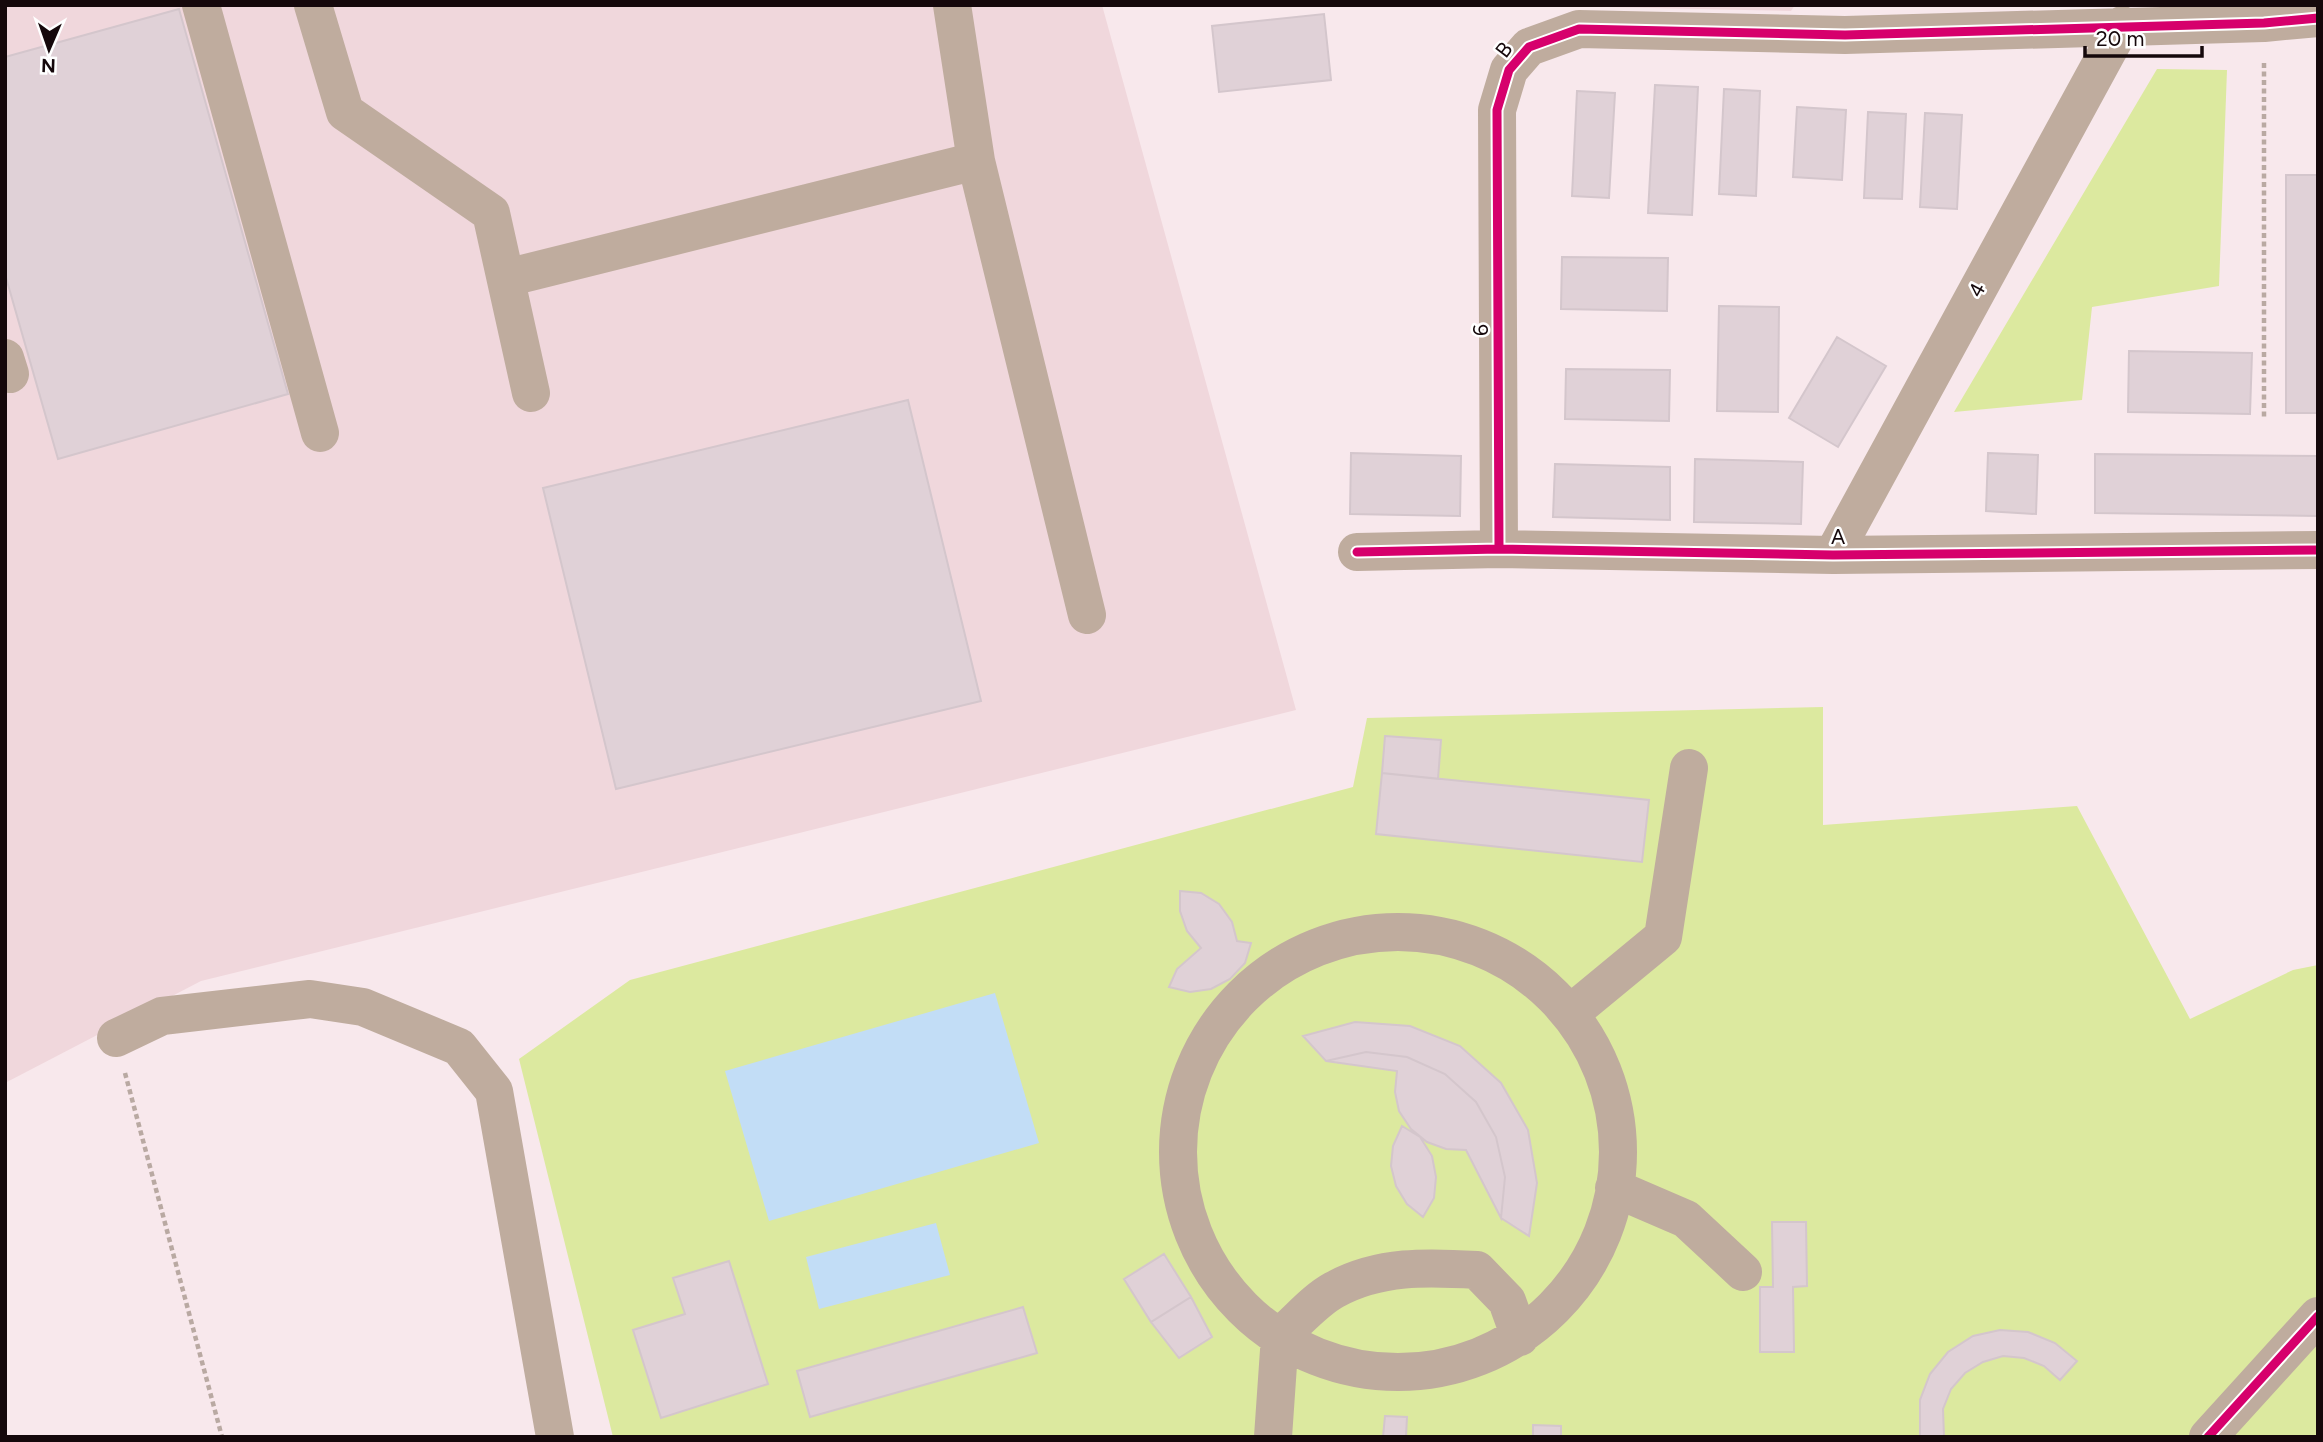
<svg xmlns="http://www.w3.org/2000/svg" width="2323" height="1442" font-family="Figtree,sans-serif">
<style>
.built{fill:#f0d7dc}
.green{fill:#dce99f}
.water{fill:#c2ddf6}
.building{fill:#e0d1d7;stroke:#d4c6cc;stroke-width:2}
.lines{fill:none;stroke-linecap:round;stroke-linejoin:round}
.path{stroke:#b9a9a2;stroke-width:4.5;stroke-dasharray:5 3.5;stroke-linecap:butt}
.minor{stroke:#bfac9e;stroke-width:38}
.cycleway-casing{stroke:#fff;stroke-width:13}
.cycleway{stroke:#d6006c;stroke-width:9}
.labels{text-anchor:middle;stroke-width:5;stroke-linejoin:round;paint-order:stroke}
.street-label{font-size:21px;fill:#15080b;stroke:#fff}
</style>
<rect width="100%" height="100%" fill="#f8e8ec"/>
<path class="built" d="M5,5h1097l194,705 -1095,271 -196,102z
M1508,5h287l-4,6z"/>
<path class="green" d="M2157,69l70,1 -8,216 -127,21 -10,93 -128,12z
M1823,707v118l254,-19 113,213 103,-49 25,-5v472h-1705l-94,-378 111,-79 723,-193 14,-69z"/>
<path class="water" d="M995,993l44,150 -270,78 -44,-150z
M936,1223l14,52 -131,34 -13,-52z"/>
<path class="building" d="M179,9l109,385 -230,65 -53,-185v-217z
M1324,14l7,66 -112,12 -7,-66z
M1655,85l43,2 -6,128 -44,-2z
M1724,89l36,2 -4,105 -37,-2z
M1577,91l38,2 -6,105 -37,-2z
M1797,107l49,3 -4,70 -49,-3z
M1868,112l38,2 -4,85 -38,-1z
M1925,113l37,2 -5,94 -37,-2z
M2286,175h32v238h-32z
M1562,257l106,1 -1,53 -106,-2z
M1719,306l60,1 -1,105 -61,-1z
M1837,337l49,29 -48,81 -49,-29z
M2129,351l123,2 -2,61 -122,-2z
M1566,369l104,1 -1,51 -104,-2z
M908,400l73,301 -365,88 -73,-301z
M1351,453l110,3 -1,60 -110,-2z
M1988,453l50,2 -2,59 -50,-3z
M2095,454l223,2v60l-223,-3z
M1695,459l108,3 -2,62 -107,-2z
M1555,464l115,3v53l-117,-3z
M1385,736l56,4 -3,39 -56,-6z
M1382,773l267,27 -7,62 -266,-28z
M1180,891l21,2 18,11 13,18 5,19 14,2 -6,20 -15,16 -19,10 -21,3 -21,-5 8,-18 24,-21 -14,-17 -7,-20z
M1355,1022l55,4 50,20 41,37 27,47 9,53 -8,53 -28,-18 4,-41 -9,-40 -20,-35 -31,-28 -38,-17 -41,-5 -40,9 -23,-25z
M1366,1052l41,5 38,17 31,28 20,35 9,40 -4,41 -35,-68 -20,-1 -19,-7 -16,-13 -12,-18 -4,-19 2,-21 -71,-10z
M1402,1126l18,11 12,19 4,21 -2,21 -11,19 -16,-13 -11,-18 -5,-20 2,-20z
M1772,1222h34l1,64 -14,1 1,65h-34v-65h13z
M1164,1254l27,43 -40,25 -27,-43z
M729,1261l39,123 -107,34 -28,-88 52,-16 -12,-36z
M1191,1297l21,40 -33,21 -28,-36z
M1023,1307l14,46 -227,64 -13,-46z
M2000,1330l28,2 27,11 22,18 -17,19 -16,-14 -20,-8 -21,-2 -20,6 -18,11 -14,16 -8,20 1,28h-24v-37l10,-26 18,-22 25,-16z
M1385,1416l22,1 -1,20h-23z
M1533,1425l28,1v11h-28z"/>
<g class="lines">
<path class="path" d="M2264,63v356
M125,1073l97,364"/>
<path class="minor" d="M201,5l119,428
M313,5l32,107 146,101 40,180
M952,5l24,156 111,454
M506,278l470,-117
M5,358l5,16
M1499,549l-2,-439 12,-40 20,-23 50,-18 266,6 419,-12 54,-5
M1357,552l142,-3 334,6 485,-5
M1833,555l289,-530
M1178 1152a220 220 0 1 1 440 0a220 220 0 1 1-440 0Z
M1571,1013l92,-76 26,-169
M116,1038l46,-22 148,-17 53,8 96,40 35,44 61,346
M1614,1188l72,31 57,53
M1273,1437l7,-101c17,-14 34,-35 54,-46 45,-25 94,-23 143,-20l30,31 13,36
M2208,1437l110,-121"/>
<g class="cycleway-casing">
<path id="cycleway" d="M1499,549l-2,-439 12,-40 20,-23 50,-18 266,6 419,-12 54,-5
M1357,552l142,-3 334,6 485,-5
M2208,1437l110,-121"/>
</g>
<use href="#cycleway" class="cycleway"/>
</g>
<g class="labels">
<g class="street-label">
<text transform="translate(1504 50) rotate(-53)" y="7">B</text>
<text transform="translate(1977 290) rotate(-61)" y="7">4</text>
<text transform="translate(1481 330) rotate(-90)" y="7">6</text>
<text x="1838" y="544">A</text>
</g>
</g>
<rect width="2323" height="1442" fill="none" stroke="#15080b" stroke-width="14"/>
<g transform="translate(49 49) rotate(182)" stroke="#ffffff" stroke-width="5" paint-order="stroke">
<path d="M0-5L12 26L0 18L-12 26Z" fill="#15080b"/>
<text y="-10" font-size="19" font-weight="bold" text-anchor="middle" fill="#15080b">N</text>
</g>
<path d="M2085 46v10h117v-10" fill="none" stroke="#15080b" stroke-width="3.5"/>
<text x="2096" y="46" font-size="21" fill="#15080b" stroke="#ffffff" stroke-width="5" paint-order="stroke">20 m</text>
</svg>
